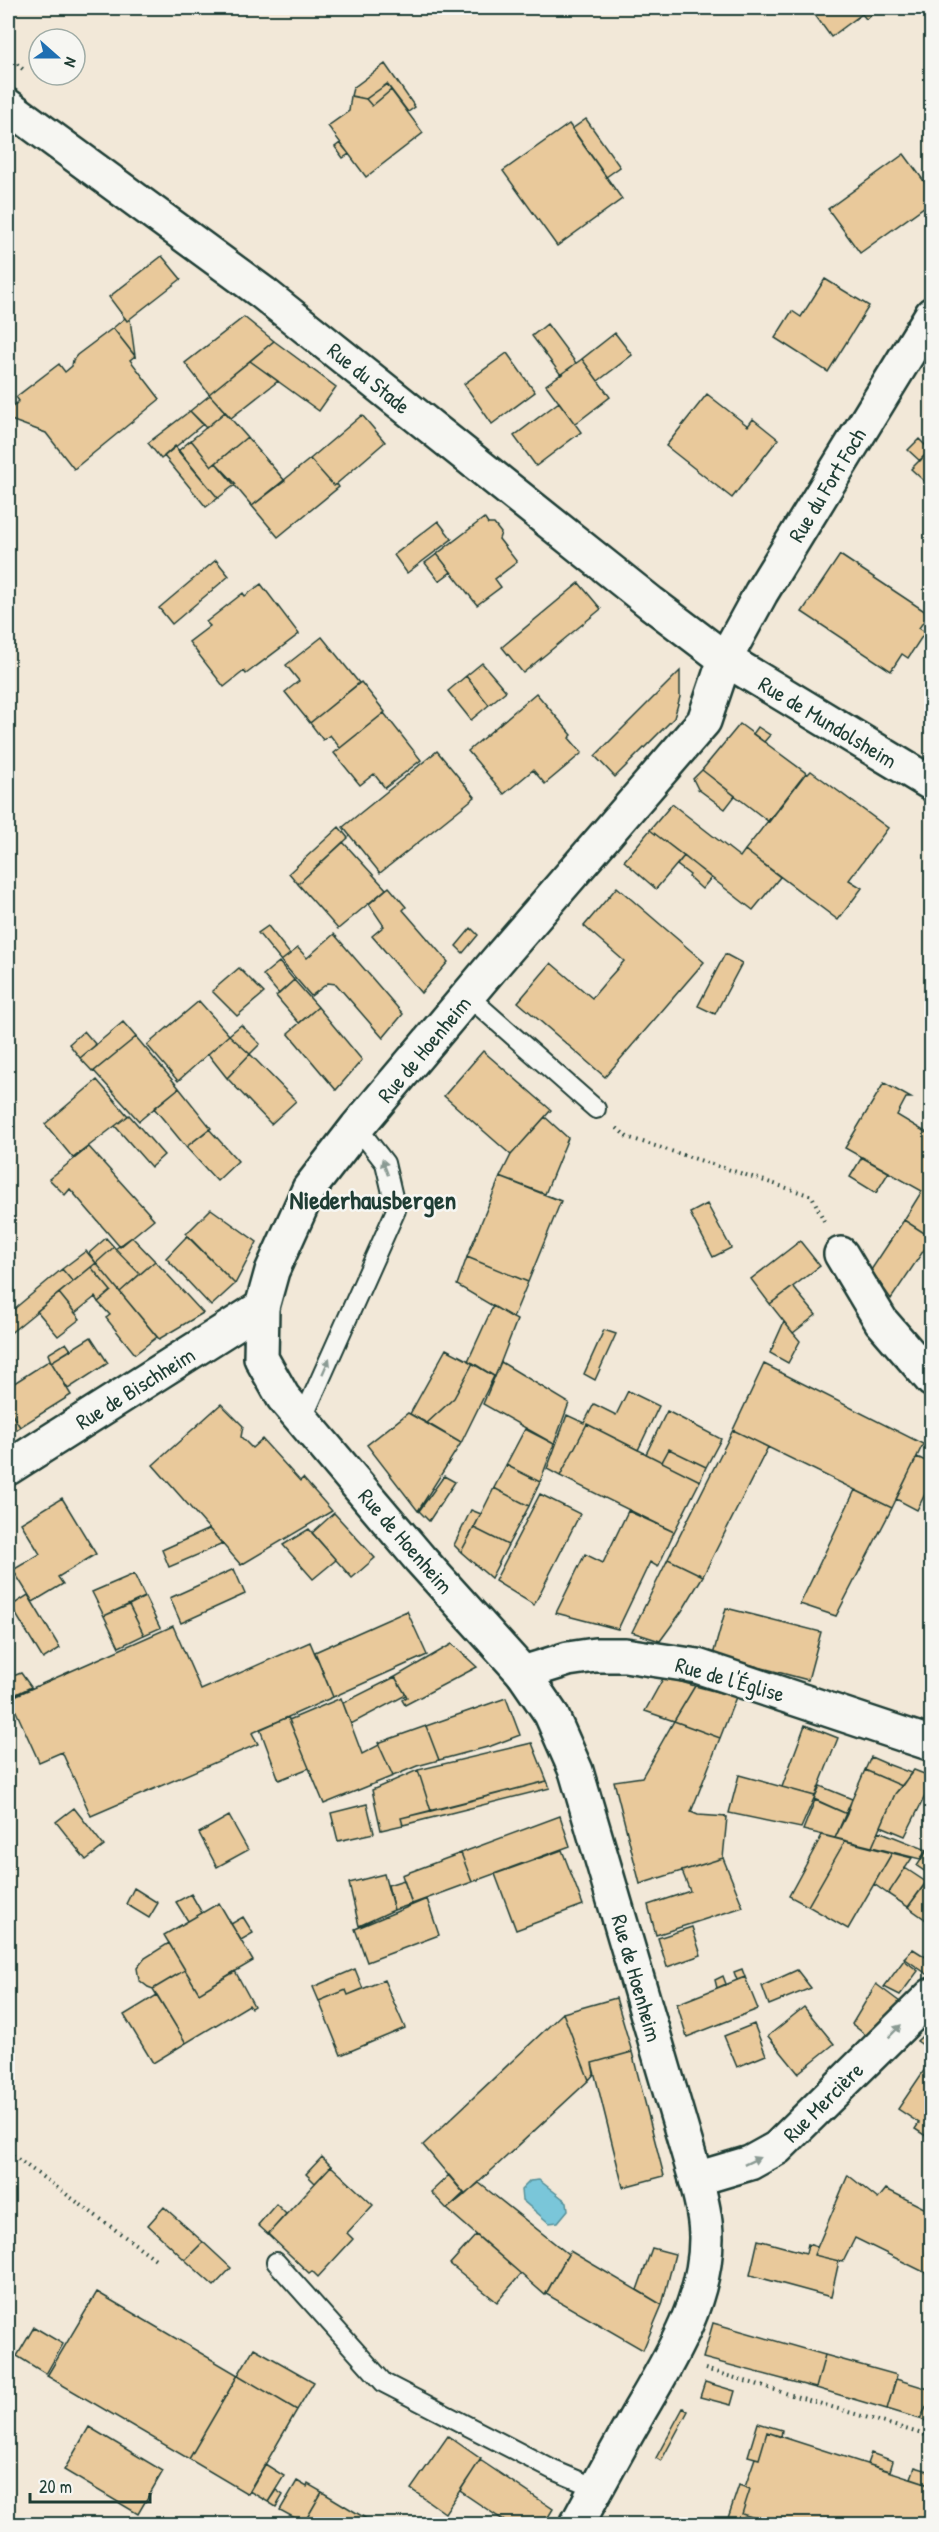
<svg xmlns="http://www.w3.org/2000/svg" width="939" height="2532" font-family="'Patrick Hand',sans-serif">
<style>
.water{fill:#7ac6d9;stroke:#568f97;stroke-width:1.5}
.building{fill:#e9c99b;stroke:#1f3d34;stroke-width:1.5}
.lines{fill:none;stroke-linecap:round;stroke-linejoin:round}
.service-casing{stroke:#1f3d34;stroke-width:22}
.minor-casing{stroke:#1f3d34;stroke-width:38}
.tertiary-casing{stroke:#1f3d34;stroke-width:38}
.path{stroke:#1f3d34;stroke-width:4;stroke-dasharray:1.5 4.5;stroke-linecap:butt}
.service{stroke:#f6f6f2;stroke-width:18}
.minor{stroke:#f6f6f2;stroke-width:33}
.tertiary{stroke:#f6f6f2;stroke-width:33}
.oneway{fill:#8a9a93}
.labels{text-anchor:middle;stroke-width:5;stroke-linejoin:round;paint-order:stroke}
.street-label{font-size:22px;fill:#1f3d34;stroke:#f6f6f2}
.quarter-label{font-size:26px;font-weight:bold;fill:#1f3d34;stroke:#f6f6f2}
</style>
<rect width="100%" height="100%" fill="#f2e8d8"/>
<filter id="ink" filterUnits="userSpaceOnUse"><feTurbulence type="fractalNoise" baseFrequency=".0167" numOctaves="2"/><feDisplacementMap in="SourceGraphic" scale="12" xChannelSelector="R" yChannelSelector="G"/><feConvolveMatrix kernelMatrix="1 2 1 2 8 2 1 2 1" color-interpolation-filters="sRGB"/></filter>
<g filter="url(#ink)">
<path class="water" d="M539,2180l28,22 1,8 -10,12 -9,1 -27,-23 -1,-10 9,-9z"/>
<path class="building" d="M810,8h71l-15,11 -4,-5 -31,23z
M385,64l30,43 -7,5 -21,-28 -21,15 -15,-3 2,-8z
M387,84l4,6 -19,16 -6,-7z
M391,90l32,43 -57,44 -38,-51 21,-15 2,-15 15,3 6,7z
M586,119l34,48 -14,10 -34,-48z
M569,124l53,75 -65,47 -54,-75z
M340,143l9,11 -6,4 -8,-11z
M904,154l28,38v9l-72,52 -32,-44z
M162,256l19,23 -54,42 -18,-24z
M825,279l44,27 -41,66 -53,-34 17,-27 9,6z
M244,317l30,24 -65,53 -24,-31z
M125,318l2,3 3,-2 5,37 -22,-28z
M547,324l29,39 -15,12 -29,-39z
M113,328l22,28 -5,4 30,39 -86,70 -28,-36 -38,-14v-8l11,-10 -3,-4 43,-33 6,8 7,-6 1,-6 4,-5z
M615,333l17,22 -34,26 -16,-22z
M274,341l62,46 -17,24 -69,-50z
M507,353l28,39 -43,32 -28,-40z
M582,359l28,38 -35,27 -29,-39z
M250,361l28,20 -47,37 -22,-24z
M707,394l41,32 5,-7 25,20 -46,59 -66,-52z
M210,395l15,17 -19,16 -16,-17z
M559,402l22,30 -45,34 -22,-30z
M190,411l13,13 -42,35 -13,-16z
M225,412l22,25 -35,29 -21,-26z
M362,415l23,27 -51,44 -24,-27z
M247,437l38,44 -33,25 -36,-43z
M919,439l11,11 -10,11 -12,-11z
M191,440l21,26 4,-3 20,21 -18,14 -40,-47z
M175,446l43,52 -12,9 -42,-51z
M932,448v40l-21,-19z
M310,459l24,27 3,-2 2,3 -61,50 -26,-31z
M484,518l4,6h6l7,9 -2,6 18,23 -22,17 6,8 -24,18 -40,-51z
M438,521l14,18 -45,34 -13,-18z
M437,554l14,18 -12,9 -14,-18z
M840,555l89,59 -10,14 6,4 -17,26 -6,-4 -11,17 -89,-59z
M216,560l13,16 -57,48 -13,-16z
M579,583l22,26 -78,64 -21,-26z
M261,584l38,50 -53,40 -2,-3 -20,16 -35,-45 21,-16 -4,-4 37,-29 2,3z
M322,637l37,46 -49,40 -25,-31 14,-11 -13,-16z
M482,663l24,28 -17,14 -23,-29z
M680,671v26l-6,21 -59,59 -20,-21z
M466,676l23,29 -18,15 -23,-29z
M361,682l24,30 -45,36 -10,-13 -7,5 -13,-17z
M536,693l36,42 -3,3 13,15 -37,31 -12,-14 -29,24 -36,-43z
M384,713l37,47 -36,28 -11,-14 -14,11 -26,-32z
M740,724l66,49 -37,49 -67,-52z
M758,727l12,8 -6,7 -11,-8z
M437,751l38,46 -95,76 -37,-46z
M702,770l33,26 -10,13 -27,-20 -5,-10z
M811,771l77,57 -39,52 13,8 -24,32 -93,-70 61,-77 2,1z
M672,804l68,53 5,-7 35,27 -27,33 -103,-80z
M339,827l9,11 -50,46 -9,-11z
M650,830l34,26 -28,33 -32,-28z
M343,842l43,47 -48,40 -40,-45z
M684,856l27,22 -9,11 -13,-12 1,-2 -13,-10z
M389,887l17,20 -3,3 45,52 -27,31 -49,-57 12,-10 -15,-22z
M617,887l87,75 -99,115 -87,-75 33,-39 41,35 16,-19 16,-18 -40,-35z
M268,926l22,28 -9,7 -23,-28z
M471,928l7,7 -15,18 -7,-7z
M334,934l69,80 -20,24 -47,-54 -8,-1 -17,13 -30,-35 17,-13 9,10z
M725,954l17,9 -27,51 -17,-8z
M279,962l15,18 -15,14 -16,-19z
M239,968l25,25 -27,23 -25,-25z
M294,980l24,27 -19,16 -23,-27z
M199,1001l30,34 -51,46 -31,-36z
M318,1007l44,53 -26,30 -48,-57z
M123,1022l13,15 -43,35 -13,-14z
M241,1025l19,19 -10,10 -21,-19z
M84,1031l12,14 -16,13 -11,-14z
M229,1035l21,19 -23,24 -19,-24z
M136,1037l43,51 -40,33 -45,-50z
M483,1051l68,59 -40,45 -67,-59z
M250,1054l46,47 -25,23 -44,-46z
M97,1080l31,36 -55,42 -28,-34z
M884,1083l27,15h-5l-9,17 35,21v102l-28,-18 18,-29 -77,-43z
M179,1088l32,40 -25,19 -32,-39z
M129,1115l35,40 -13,12 -36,-41z
M545,1117l23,21 -23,56 -45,-17 11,-22z
M209,1129l29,32 -21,20 -31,-34z
M89,1147l65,72 -34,28 -50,-58 -5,6 -16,-16z
M862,1157l27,15 -13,21 -26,-16z
M500,1177l61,24 -33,81 -61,-25z
M707,1204l24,44 -18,9 -23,-44z
M211,1209l46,33 -22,42 -49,-50z
M904,1220l28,18 -41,61 -20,-29z
M187,1236l48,48 -24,22 -45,-48z
M132,1237l23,24 -15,13 -25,-25z
M106,1238l8,9 -18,16 -7,-10z
M800,1241l20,25 -50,38 -19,-25z
M114,1247l26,27 -20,18 -24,-29z
M86,1251l10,12 -23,19 -11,-13z
M467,1257l61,25 -15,36 -56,-33z
M155,1261l48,52 -44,26 -39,-47z
M96,1263l61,74 -22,17 -29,-36 4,-3 -12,-13 13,-11 -20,-24z
M91,1267l20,24 -13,11 -3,-5 -20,16 -16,-20z
M62,1269l11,13 -65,53v-21z
M793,1287l23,28 -23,18 -23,-29z
M59,1293l21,26 -22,17 -21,-25z
M493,1306l24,14 -22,57 -27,-16z
M784,1322l16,19 -12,22 -18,-10z
M604,1330l12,4 -21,46 -11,-6z
M91,1337l17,26 -40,26 -17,-27z
M66,1343l5,7 -20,12 -3,-8z
M446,1349l27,14 -19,35 -27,25 -17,-9z
M50,1360l21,35 -51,32 -12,-19v-21z
M501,1362l68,41 -15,41 -71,-40z
M473,1363l21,13 -33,67 -34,-20 27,-25z
M764,1364l159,80 -31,64 -159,-78z
M628,1391l31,15 -21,44 -51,-26 -27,52 -13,-7 20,-54 17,8 10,-19 22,11z
M221,1404l22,22 -2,11 11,11 10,-9 38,42 3,-3 29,33 -91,54 -88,-100z
M8,1408l12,19 -12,8z
M667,1411l54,28 -15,28 -37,-18 -7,13 -16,-8z
M408,1413l53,30 -43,68 -51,-66z
M587,1424l113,57 -26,51 -114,-56z
M525,1429l29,15 -14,38 -34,-17z
M733,1430l35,17 -65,129 -35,-17z
M669,1449l37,18 -6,14 -38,-19z
M917,1457l15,7v16l-15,30 -21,-11z
M506,1465l34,17 -11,24 -35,-18z
M444,1476l11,6 -26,39 -10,-10z
M494,1488l35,18 -21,39 -34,-17z
M855,1490l37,18 -56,108 -36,-12z
M540,1494l40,20 -46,91 -39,-24z
M62,1498l34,56 -38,23 5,7 -30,18 -20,-32 27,-16 -19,-31z
M471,1510l10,4 -20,38 -7,-7z
M628,1511l46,21 -16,35 -8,-5 -32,67 -62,-16 29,-59 18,9z
M334,1513l41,45 -23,20 -40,-45z
M474,1528l34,17 -17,33 -30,-26z
M209,1529l14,15 -54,23 -7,-17z
M309,1529l27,31 -23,19 -30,-34z
M668,1559l35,17 -21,35 -22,30 -28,-9z
M234,1569l11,25 -64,29 -11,-25z
M134,1574l11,23 -41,19 -12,-24z
M28,1595l32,53 -17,11 -32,-53z
M145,1597l15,31 -16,7 -15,-30z
M129,1605l15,30 -25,12 -15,-31z
M726,1608l95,24 -13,48 -95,-25z
M407,1611l20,44 -94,42 -18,-45z
M173,1626l28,64 109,-48 23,55 -81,36 6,11 -167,72 -29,-64 -23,10 -29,-64z
M452,1644l25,23 -72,38 -3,-5 5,-3 -12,-20z
M21,1673l10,14 -23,11v-20z
M395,1677l11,18 -55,29 -8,-21z
M664,1677l31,9 -21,35 -29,-10z
M695,1686l41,11 -16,41 -46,-17z
M341,1698l21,56 17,-9 14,31 -69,28 -35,-84z
M506,1698l14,37 -29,11 -52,14 -13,-34z
M288,1717l21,51 -30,12 -19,-51z
M674,1721l46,17 -29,74 7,3 29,2 -4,41 -83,26 -26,-103 28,-4z
M805,1725l33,13 -23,58 -33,-9z
M426,1726l13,34 -22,6 -24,10 -15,-33z
M532,1743l15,38 -116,30 -13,-41z
M871,1757l16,7 24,9 -9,13 -37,-16z
M418,1770l13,41 -30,7 2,7 -22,5 -9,-40z
M865,1770l37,16 -7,8 -23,53 -37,-9z
M914,1770l18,7v5l-27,54 -24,-10 14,-32z
M739,1775l76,21 -14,32 -72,-15z
M547,1781l3,7 -147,37 -2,-7z
M820,1786l32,13 -5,15 -33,-15z
M815,1800l32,14 -12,24 -32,-8z
M367,1804l7,29 -36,8 -7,-28z
M74,1808l30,38 -18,14 -30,-38z
M229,1816l19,34 -31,17 -18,-34z
M560,1816l10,30 -98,36 -11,-29z
M879,1831l48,19 -7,9 -48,-12z
M822,1835l23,6 -37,65 -19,-10z
M845,1841l47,12 -44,76 -40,-23z
M932,1843v33l-15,-10z
M562,1850l21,55 -67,25 -21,-56z
M461,1853l11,29 -60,22 -10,-29z
M892,1853l20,5 -24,36 -14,-10z
M723,1858l20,49 -87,28 -8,-30 42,-14 -8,-20z
M905,1868l21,14 -18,25 -20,-13z
M384,1874l10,36 -35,16 -10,-43z
M929,1879l3,1v44l-24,-17z
M404,1880l8,24 -18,6 -6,-25z
M134,1888l24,15 -9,15 -23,-14z
M191,1894l11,19 -14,8 -12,-19z
M427,1899l12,36 -72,27 -12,-33z
M219,1903l34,58 -54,32 -35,-58z
M243,1917l10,16 -12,7 -10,-16z
M692,1927l9,28 -34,12 -9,-29z
M169,1943l16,27 -32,19 -5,-2 -9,-7 -2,-12 8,-10z
M913,1949l19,12v9l-5,4 -23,-16z
M904,1960l14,11 -18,24 -16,-8z
M355,1969l8,20 -15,6 -2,-5 -27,11 -6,-14z
M742,1969l3,8 -8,3 -3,-8z
M185,1970l14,23 36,-22 19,35 -3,2 -2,-3 -63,38 -33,-54z
M797,1970l14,18 -42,17 -7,-19z
M723,1976l3,8 -9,4 -2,-8z
M745,1977l13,32 -71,28 -10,-33z
M384,1980l21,48 -64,27 -22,-54 27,-11 2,5z
M876,1984l24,18 -33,34 -15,-12z
M157,1995l29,48 -33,20 -29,-48z
M616,1998l16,54 -40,11 2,11 -5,6 -26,-67z
M804,2007l30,37 -36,29 -30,-37z
M563,2013l26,67 -124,115 -42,-50z
M754,2024l12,31 -29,12 -13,-31z
M932,2027v24l-15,-10z
M632,2052l32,124 -41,11 -31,-124z
M927,2066l5,3v71l-17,-11 4,-6 -21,-14z
M322,2157l9,9 -16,17 -9,-9z
M331,2166l42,39 -26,28 6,6 -35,38 -6,-6 -3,2 -41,-39z
M449,2175l15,18 -17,16 -16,-17z
M848,2175l30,24 8,-10 46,23v64l-77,-38 -12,24 -29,-7z
M479,2183l89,71 -23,41 -98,-86z
M276,2204l10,10 -18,20 -10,-9z
M164,2207l39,35 -18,18 -37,-35z
M476,2235l45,39 -24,28 -47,-38z
M758,2240l48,13 2,-9 9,3 -3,8 25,6 -8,36 -81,-22z
M203,2242l28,26 -17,18 -29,-26z
M652,2248l23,6 -13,51 -25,-15z
M570,2251l92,54 -19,45 -97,-56z
M97,2292l141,83 -49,84 -142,-83z
M713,2323l112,32 -9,33 -113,-30z
M34,2327l29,17 -17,30 -29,-18z
M254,2348l60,34 -17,28 -59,-35z
M825,2355l72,20 -10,34 -71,-21z
M238,2375l59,35 -49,84 -59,-35z
M896,2379l36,11v6l-12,23 -33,-10z
M705,2382l30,9 -4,14 -31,-8z
M932,2396v27l-12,-4z
M683,2408l5,3 -27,50 -5,-3z
M758,2423l24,7 -1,7 -14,-5 -8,27 -11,-3z
M89,2427l74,44 -25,43 -74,-44z
M767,2432l165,53v39h-158l-32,-10 8,-25 -5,-2 10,-29 4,1z
M448,2436l33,23 -36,54 -34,-24z
M871,2453l22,8 -3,10 -23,-7z
M480,2460l73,49 -9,15h-35l-49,-33z
M265,2464l19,12 -16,26 -19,-11z
M915,2467l17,5v13l-21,-7z
M297,2481l10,6 1,-3 14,8 -18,31 -24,-13z
M739,2485l11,4 -8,25 13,4 -2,6 -25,-6z
M276,2490l7,5 -7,12 -8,-5z
M322,2492l53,32 -71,-1z"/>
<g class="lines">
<g class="service-casing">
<path id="service" d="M468,996l128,113
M302,1420l94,-210 -11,-47 -28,-36
M276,2262l108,121 169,87 43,18"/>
</g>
<g class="minor-casing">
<path id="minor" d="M725,659l36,-66 171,-279
M841,1254l40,67 51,59
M8,1468l254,-161
M523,1673l45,-14 27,-4h30l72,11 235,78
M696,2179l54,-16 27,-15 155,-153"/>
</g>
<g class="tertiary-casing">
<path id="tertiary" d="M8,106l255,187 388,310 74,56 207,125
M577,2524c20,-37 41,-75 62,-112 31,-53 67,-111 67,-174 0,-20 -5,-39 -10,-59l-120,-408 -25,-57 -28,-41 -103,-114 -137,-162 -22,-39 1,-51 10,-36 37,-82 48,-62 139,-165 208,-241 21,-62"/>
</g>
<path class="path" d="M8,56l17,15
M617,1128l10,9 185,59 12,25
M8,2152l149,108
M705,2369l227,68"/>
<use href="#service" class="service"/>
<use href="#minor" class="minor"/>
<use href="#tertiary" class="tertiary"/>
</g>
<defs><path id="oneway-solid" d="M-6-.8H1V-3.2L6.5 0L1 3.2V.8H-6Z" transform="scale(1.5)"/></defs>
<g class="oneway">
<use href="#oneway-solid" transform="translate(385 1167) rotate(-110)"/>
<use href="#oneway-solid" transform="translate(326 1366) rotate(-66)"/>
<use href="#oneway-solid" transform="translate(895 2031) rotate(-45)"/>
<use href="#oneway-solid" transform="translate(752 2161) rotate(-25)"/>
</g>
</g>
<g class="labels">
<g class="street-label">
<text transform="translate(369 378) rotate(39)" y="8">Rue du Stade</text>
<text transform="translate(827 485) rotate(-59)" y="8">Rue du Fort Foch</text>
<text transform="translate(828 722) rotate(31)" y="8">Rue de Mundolsheim</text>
<text transform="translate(424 1049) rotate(-50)" y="8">Rue de Hoenheim</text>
<text transform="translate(135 1388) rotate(-32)" y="8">Rue de Bischheim</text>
<text transform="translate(406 1541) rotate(49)" y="8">Rue de Hoenheim</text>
<text transform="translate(730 1679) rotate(16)" y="8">Rue de l'Église</text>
<text transform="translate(637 1978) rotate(74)" y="8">Rue de Hoenheim</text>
<text transform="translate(823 2102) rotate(-45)" y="8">Rue Mercière</text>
</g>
<g class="quarter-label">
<text x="373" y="1209">Niederhausbergen</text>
</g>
</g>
<rect width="939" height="2532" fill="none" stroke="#f6f6f2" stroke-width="30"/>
<rect x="15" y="15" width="909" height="2502" fill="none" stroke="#1f3d34" stroke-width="2" filter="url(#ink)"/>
<g transform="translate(57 57) rotate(111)"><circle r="28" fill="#f6f6f2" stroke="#a0aca6" stroke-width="1.5"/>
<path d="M0-4.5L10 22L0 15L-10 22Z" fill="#1f6fb2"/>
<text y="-9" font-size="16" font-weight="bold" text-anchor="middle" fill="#1f3d34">N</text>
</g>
<path d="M30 2493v9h120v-9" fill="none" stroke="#1f3d34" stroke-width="3"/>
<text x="39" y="2493" font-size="18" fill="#1f3d34" stroke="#f6f6f2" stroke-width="4.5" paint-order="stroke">20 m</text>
</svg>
